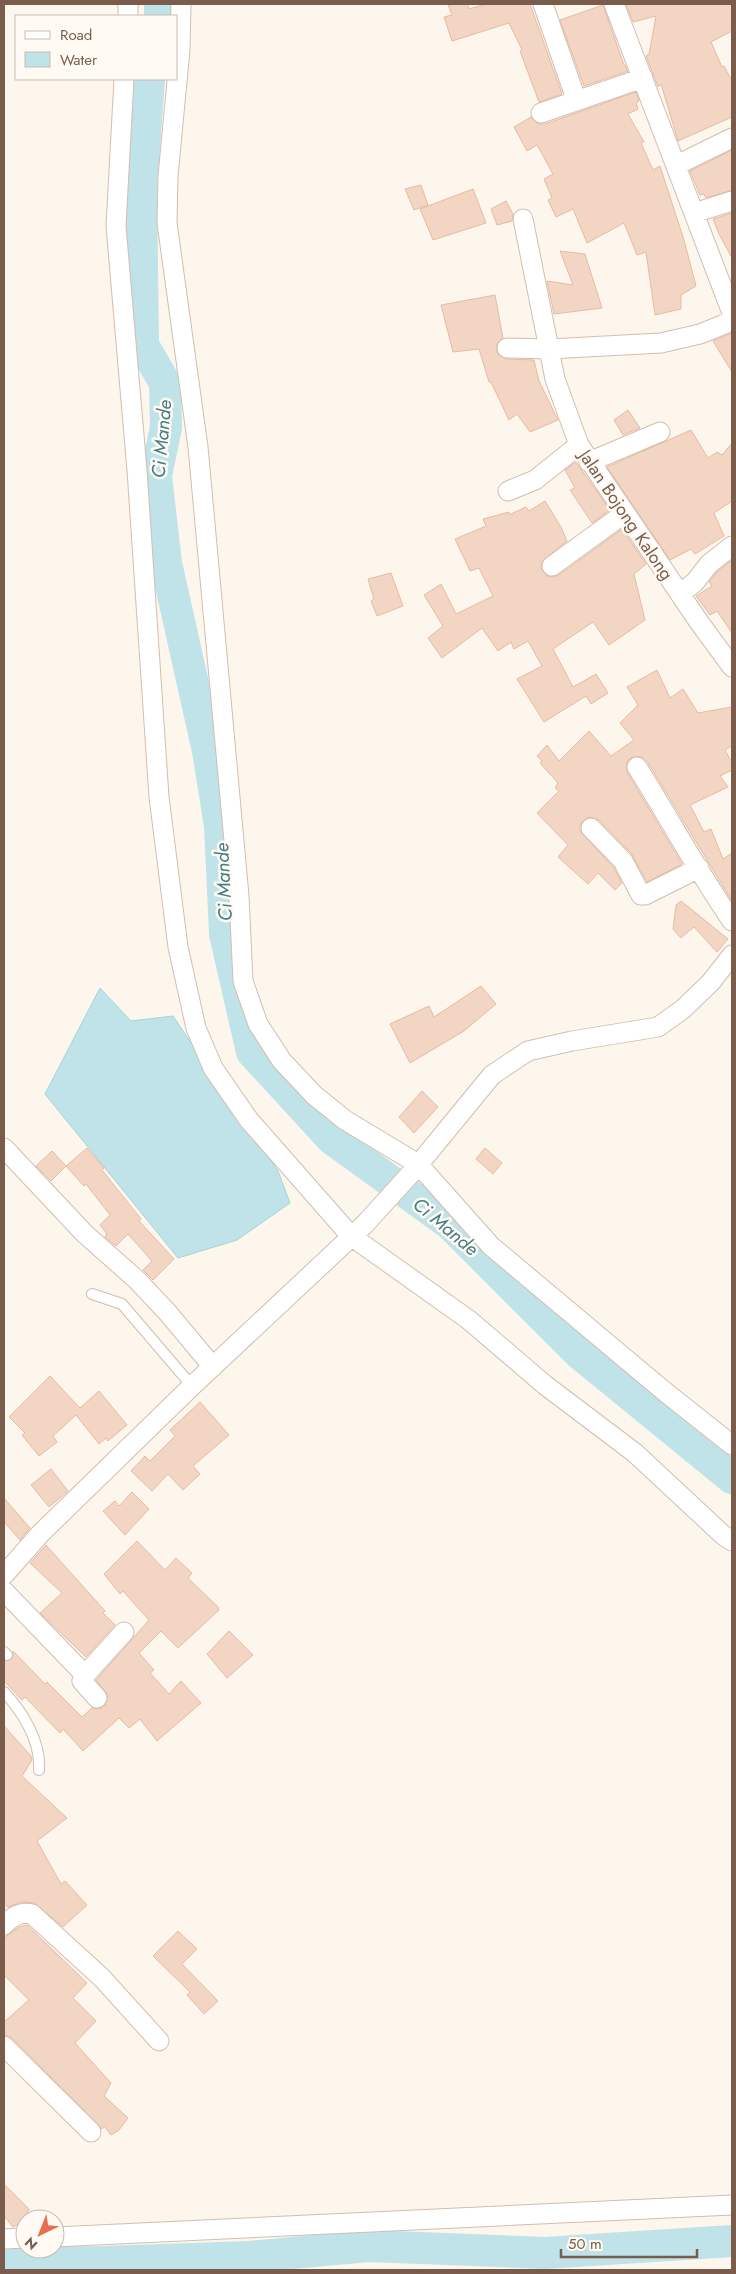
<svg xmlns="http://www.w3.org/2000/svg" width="736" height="2274" font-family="Jost,sans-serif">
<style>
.water{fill:#bfe3e8;stroke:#a5d3da}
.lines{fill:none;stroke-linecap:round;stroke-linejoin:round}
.river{stroke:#bfe3e8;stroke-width:32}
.building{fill:#f3d5c3;stroke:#e6bba3}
.service-casing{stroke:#d1beb0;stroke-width:12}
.minor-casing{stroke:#d1beb0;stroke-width:21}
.service{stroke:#fff;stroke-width:10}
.minor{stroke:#fff;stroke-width:19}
.labels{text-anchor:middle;stroke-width:5;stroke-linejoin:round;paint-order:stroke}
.street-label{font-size:18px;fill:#7a5c4d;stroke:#fffaf3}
.water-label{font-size:19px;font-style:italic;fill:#437c86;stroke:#fffaf3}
</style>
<rect width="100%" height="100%" fill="#fdf6ec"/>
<path class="water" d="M100,988l31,33 42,-5 105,155 12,32 -53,37 -59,18 -133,-164z"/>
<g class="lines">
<path class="river" d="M160,16v-12
M149,79l-8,110 2,156 22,38 1,44 -10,49 10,87 42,188 12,75 5,108 27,118 80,87 118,85 129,129 153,125
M4,2263l102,-1 143,-5 120,-11 176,7 187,-12"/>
</g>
<path class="building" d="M448,4h20l1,5 17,-5h44l32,90 -23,8 -19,-51 2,-1 -13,-27 -57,18 -8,-24 8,-2z
M626,4h106v27l-21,11 11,25 2,-1 8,15v36l-54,24 -17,-57 -3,3 -12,-31 3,-2 7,-38 -23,6z
M603,5l21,60h1l3,6 -44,15 -24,-66z
M636,92l3,9 -3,2 2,6 -10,5 16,28 -3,1 12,27 7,-4 24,74 12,46 -15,9v14l-26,6 -9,-63 -9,3 -13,-32 -37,20 -14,-34 -17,8 -8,-17 4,-2 -8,-19 9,-5 -16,-29 -10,6 -13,-24 17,-10 7,7h7z
M732,150v40l-26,8 -2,-4 -4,1 -10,-24z
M421,185l7,20 -14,5 -9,-21z
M473,189l13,34 -53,17 -13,-31z
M506,201l7,13 -1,7 -15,4 -6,-16z
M732,213v45l-13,-24 -6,-15z
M560,251l25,3 17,54 -48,6 -7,-33 26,4z
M495,295l8,43 -6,5v10l9,6 28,1 5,21 19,39 -28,12 -13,-18 -8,6 -18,-38h-2l-10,-33 -26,3 -12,-47z
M732,333v39l-19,-31z
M628,410l12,18 -17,7 -9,-15z
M691,430l17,28 9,-6 5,3 10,-12v58l-18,12 10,23 -29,18 -4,-5 -21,11 -63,-93z
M576,462l34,48 -18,13 -22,-33 5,-2 -10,-18z
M545,501l16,26 6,14 -25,20 -1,7 6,8 6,1 6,-2 63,-46 24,35 -12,10 11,46 -36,25 -16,-23 -40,27 20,38 23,-13 12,19 -17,11 -5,-8 -42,26 -27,-43 25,-13 -14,-25 -14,8 -3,-7 -13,9 -16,-23 -40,30 -14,-20 15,-12 -19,-31 17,-11 15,30 37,-18 -14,-28 -9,3 -15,-32 31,-13 -3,-7 26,-7v3l17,-8 3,4z
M732,560v73l-15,-22 -7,4 -14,-19 16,-10 -3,-4 8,-10z
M391,573l12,33 -26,10 -6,-15 3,-2 -6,-20z
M657,670l13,28 13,-9 15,24 34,-6v39l-7,4 7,13v7l-12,6 8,11 -38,18 14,27 7,-3 12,30 9,-6v48l-85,-140 -5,-4h-10l-5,4v11l55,92 -35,18 -16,-29 -32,-33 -10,-3 -9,7v7l34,37 8,15 -7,7 -17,-17 -10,11 -30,-27 10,-12 -31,-32 22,-22 -4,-3 3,-5 -18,-20 2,-2 -5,-5 10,-11 12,16 30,-30 22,25 23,-16 -14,-17 18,-18 -11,-18z
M681,901l47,38 -11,13 -23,-25 -13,11 -8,-9 3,-24z
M481,986l15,18 -32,27 -54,32 -20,-39 39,-18 5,11z
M422,1091l16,16 -24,26 -15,-16z
M87,1148l17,20 -2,2 39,49 -2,2 35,38 -21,21 -10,-10 9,-9 -24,-27 -12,12 -11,-9 2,-3 -7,-9 10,-10 -24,-31 -2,2 -18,-20z
M485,1148l17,15 -9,11 -17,-15z
M52,1151l14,15 -15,15 -15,-15z
M50,1376l30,32 19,-17 28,34 -19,16 -2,-3 -7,6 -23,-29 -23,21 4,6 -18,14 -17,-21 3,-2 -16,-16z
M200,1402l29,33 -36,31 7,8 -17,16 -15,-16 -16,17 -21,-20 14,-15 5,5 25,-25 -5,-6z
M51,1469l17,22 -19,16 -18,-22z
M132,1492l17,17 -24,26 -22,-24 12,-10 4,5z
M4,1498l26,30 -10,12 -16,-18z
M137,1541l28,29 11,-12 16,15 -4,5 30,29 1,3 -41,38 -17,-17 -22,22 15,17 -4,3 19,21 12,-13 20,22 -44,38 -17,-22 -11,9 -10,-10 -36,33 -20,-22 -3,4 -35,-36 -3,3 -18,-19v-20l8,-2 1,-8 32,33 2,-2 35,35 10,-9 7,1 6,-3 3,-11 -12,-15 53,-60 -26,-29 -3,3 -16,-20z
M46,1545l59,66 -2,2 12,12 -29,32 -46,-44 22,-20 -32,-30z
M229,1631l24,24 -26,23 -20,-24z
M4,1726l27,30 1,4 -10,16 45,42 -30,23 24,43 4,-3 22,24 -24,22 -29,-24 -12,-1 -14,5 -4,-3z
M27,1925l60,58 -14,15 23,23 -21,22 36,40 -7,13 24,22 -9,12 -8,5 -7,-9 -2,3 -90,-91 -8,-3v-13l25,-22 -25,-25v-37l15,-11z
M178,1931l19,18 -15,15 36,37 -14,13 -17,-19 3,-3 -37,-36z
M4,2184l25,25 -5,12 -11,6 -9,-11z"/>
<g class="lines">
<g class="service-casing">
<path id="service" d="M92,1294l30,10 70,82
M4,1652l3,3
M4,1692c19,20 37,50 35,78"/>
</g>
<g class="minor-casing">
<path id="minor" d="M181,4l-1,46 -12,126 -1,47 31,224 41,449 4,85 15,43 24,37 32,34 31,25 73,44 73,82 173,145 68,54
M543,4l33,95
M614,4l118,309
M128,16v-12
M124,79l-8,147 21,244 22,327 19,150 18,81 17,40 36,52 102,116 118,84 76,65 90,68 88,82 9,6
M541,113l102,-35
M677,165l55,-27
M694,213l38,-12
M523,219l32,160 24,66 120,177 33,45
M507,348l42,1 112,-6 39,-9 32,-13
M589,462l71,-30
M508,491l27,-11 44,-35
M552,566l73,-53
M680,594l15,-12 14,-18 23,-18
M637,767c32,51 61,105 95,154
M591,828l32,33 18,34h4l54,-27
M4,1148l81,86 52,46 31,33 45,54
M4,1575l36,-41 152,-148 173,-162 49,-54 78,-95 36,-24 44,-10 86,-14 25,-18 28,-27 21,-27
M4,1591l81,84 -3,6 15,17
M85,1675l39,-43
M4,1925c7,-8 17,-14 28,-11l70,64 57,63
M4,2046l87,86
M55,2237l677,-32
M4,2239l21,-1"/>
</g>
<use href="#service" class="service"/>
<use href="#minor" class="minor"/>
</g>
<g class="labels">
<g class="street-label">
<text transform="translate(626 515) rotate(56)" y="6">Jalan Bojong Kalong</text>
</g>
<g class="water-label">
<text transform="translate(161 439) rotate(-85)" y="7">Ci Mande</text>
<text transform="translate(223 882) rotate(-93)" y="7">Ci Mande</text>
<text transform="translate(446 1226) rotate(40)" y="7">Ci Mande</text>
</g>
</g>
<rect width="736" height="2274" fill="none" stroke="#7a5c4d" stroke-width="10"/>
<rect x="15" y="15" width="162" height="65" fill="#fffaf3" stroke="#cabbb1"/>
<rect x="25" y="31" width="25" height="8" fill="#ffffff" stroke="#cabbb1"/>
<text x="60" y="40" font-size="15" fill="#7a5c4d">Road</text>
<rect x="25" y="52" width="25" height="15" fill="#bfe3e8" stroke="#cabbb1"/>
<text x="60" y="65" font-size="15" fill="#7a5c4d">Water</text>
<g transform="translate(40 2234) rotate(223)"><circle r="24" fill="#fffaf3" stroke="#cabbb1"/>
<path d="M0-4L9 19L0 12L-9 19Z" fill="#e76f51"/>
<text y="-8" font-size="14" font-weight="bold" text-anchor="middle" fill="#7a5c4d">N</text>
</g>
<path d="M561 2249v8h136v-8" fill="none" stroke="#7a5c4d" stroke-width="2.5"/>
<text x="568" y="2249" font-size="15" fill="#7a5c4d" stroke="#fffaf3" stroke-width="4" paint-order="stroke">50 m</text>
</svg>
